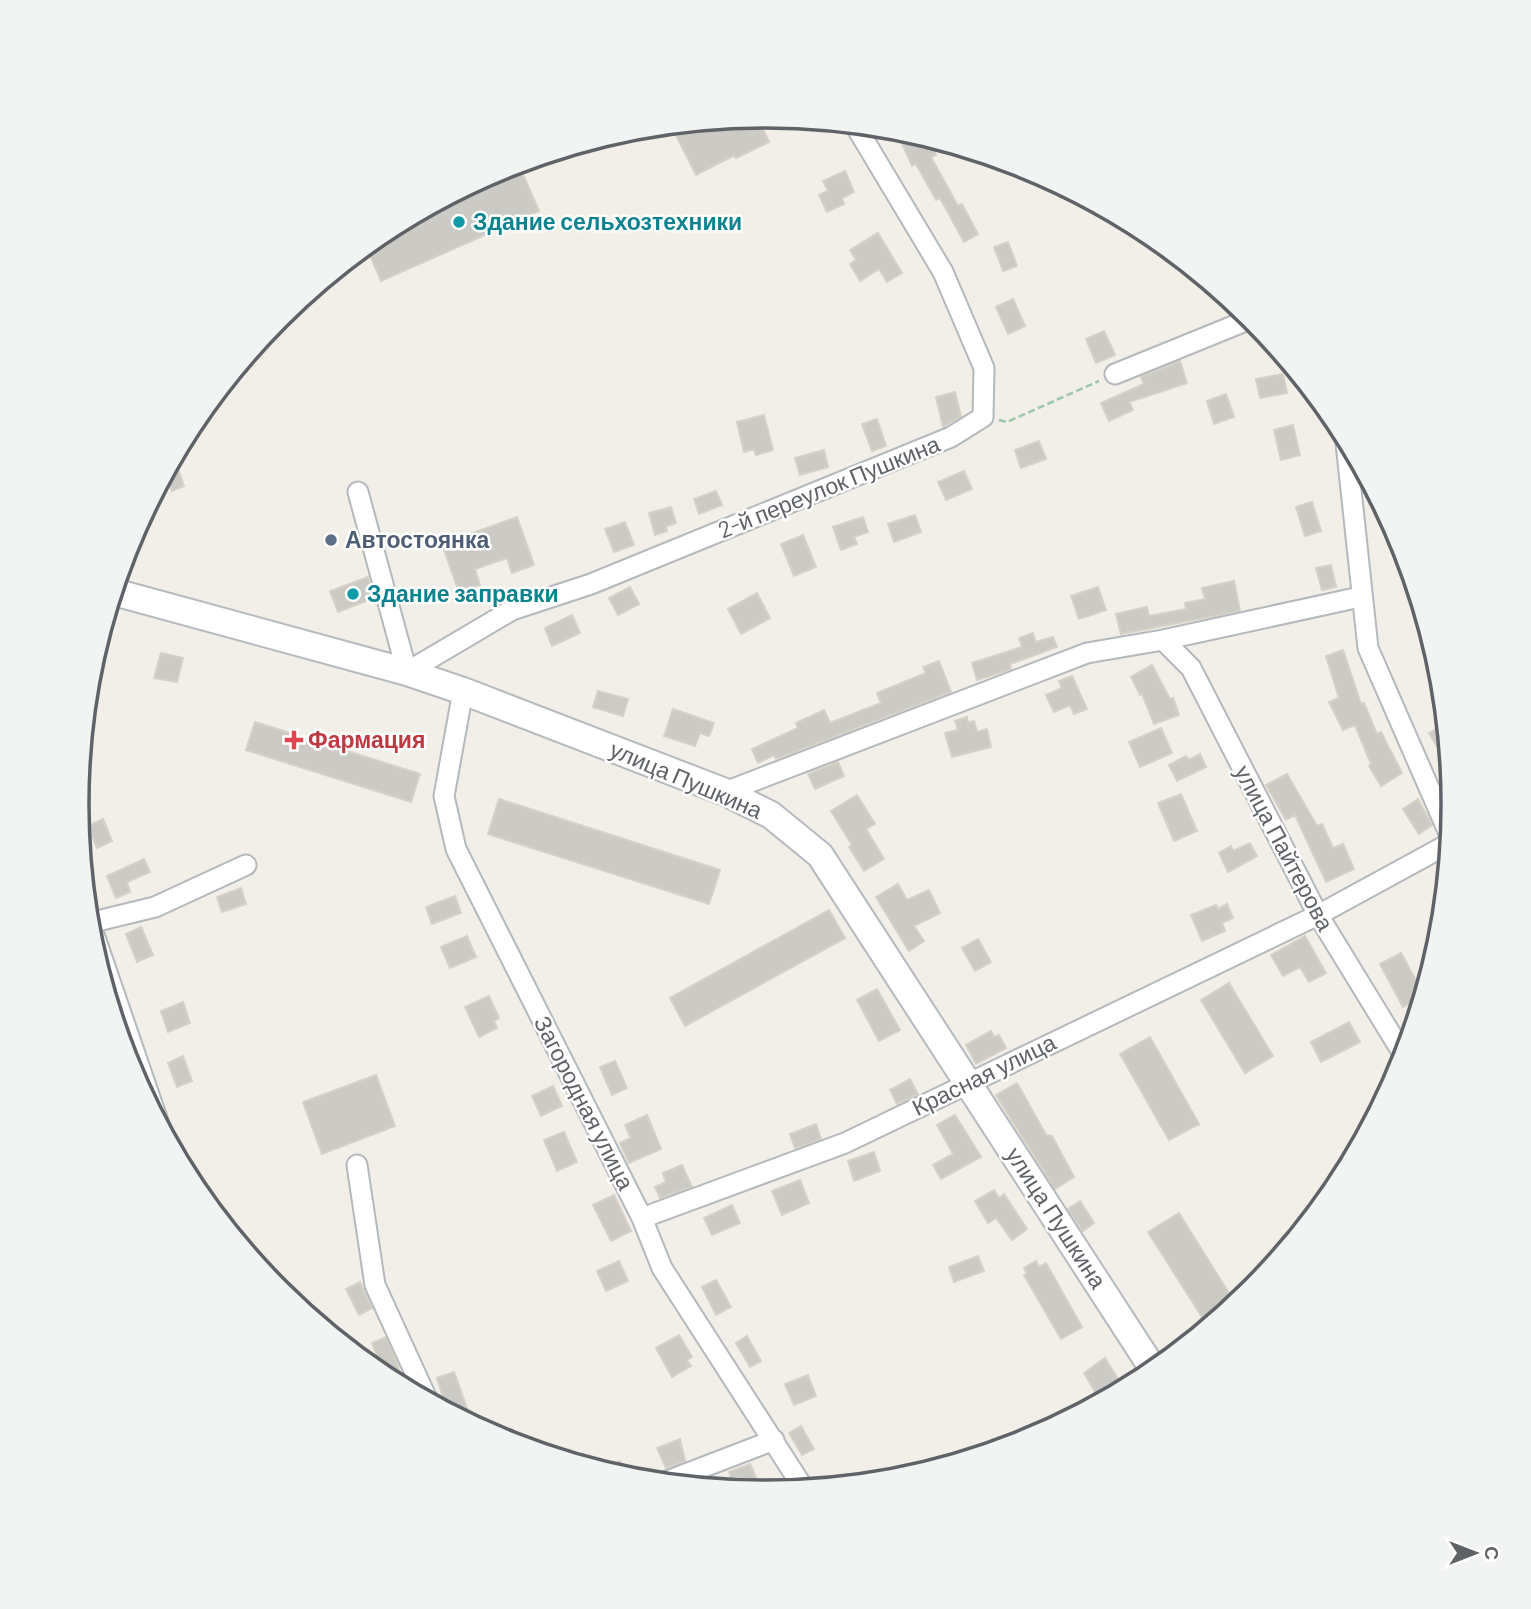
<svg xmlns="http://www.w3.org/2000/svg" width="1531" height="1609" font-family="Barlow,sans-serif">
<style>
.building{fill:#cccac5;stroke:#d6d1c6;stroke-width:2}
.lines{fill:none;stroke-linecap:round;stroke-linejoin:round}
.street-casing{stroke:#b5b8bc;stroke-width:23}
.secondary-casing{stroke:#b6babf;stroke-width:30}
.path{stroke:#9cc7a9;stroke-width:2.5;stroke-dasharray:7 3.5;stroke-linecap:butt}
.street{stroke:#fff;stroke-width:19}
.secondary{stroke:#fff;stroke-width:26}
.culture-dot{fill:#0f9aa8;stroke:#fff;stroke-width:2.5}
.service-dot{fill:#5c6f8a;stroke:#fff;stroke-width:2.5}
.health-dot{fill:#e0444e;stroke:#fff;stroke-width:2.5}
.labels{text-anchor:middle;stroke-width:5;stroke-linejoin:round;paint-order:stroke}
.culture-label{font-size:23px;font-weight:bold;fill:#0d838f;stroke:#fff;text-anchor:start}
.street-label{font-size:23px;fill:#5f6368;stroke:#fff}
.service-label{font-size:23px;font-weight:bold;fill:#4e5e75;stroke:#fff;text-anchor:start}
.health-label{font-size:23px;font-weight:bold;fill:#be3a42;stroke:#fff;text-anchor:start}
.rim{fill:none;stroke:#5f6368;stroke-width:3.5}
</style>
<rect width="100%" height="100%" fill="#f1efe8"/>
<path class="building" d="M757,117l12,25 -33,16 -1,-3 -39,20 -25,-50z
M913,133l15,5 8,17 -5,2 27,49 4,-2 16,30 -14,8 -24,-44 -4,2 -20,-36 -4,2 -12,-27z
M518,163l21,48 -158,70 -15,-35 17,-14 119,-64z
M845,171l9,21 -12,6 2,6 -17,8 -8,-17 9,-4 -5,-10z
M878,233l24,40 -15,9 -8,-13 -19,12 -10,-17 6,-4 -6,-10z
M1008,242l9,24 -14,5 -9,-24z
M1013,299l12,27 -17,8 -12,-27z
M1104,331l11,24 -19,8 -10,-24z
M1180,361l7,22 -58,19 4,8 -24,11 -8,-18 43,-19 -3,-7z
M1283,374l4,19 -27,5 -4,-19z
M955,392l6,24 -18,11 -7,-30z
M1226,394l8,23 -20,7 -7,-23z
M764,415l9,35 -17,5 -2,-6 -10,3 -7,-30z
M877,419l9,27 -14,5 -10,-27z
M1293,425l7,30 -19,5 -7,-30z
M1039,441l7,18 -25,9 -6,-18z
M824,450l4,17 -28,8 -5,-17z
M174,458l10,28 -12,5 -7,-17z
M964,471l8,18 -26,11 -8,-18z
M716,491l6,14 -23,9 -5,-15z
M1312,502l9,29 -16,5 -9,-29z
M671,507l5,16 -10,3 1,5 -12,4 -6,-22z
M915,515l6,17 -27,10 -6,-18z
M517,517l17,48 -22,8 -5,-15 -32,11 5,16 -21,7 -17,-48z
M863,517l5,15 -14,5 3,7 -16,6 -8,-23z
M625,522l9,23 -20,7 -9,-23z
M803,535l13,32 -22,9 -13,-32z
M1331,565l5,22 -14,3 -6,-22z
M368,577l6,21 -36,14 -8,-21z
M1234,581l6,30 -119,23 -5,-20 31,-7 2,9 37,-7 -1,-6 20,-4 -3,-11z
M630,587l9,17 -21,11 -9,-17z
M1098,587l8,23 -27,9 -8,-23z
M757,593l13,25 -29,16 -13,-25z
M572,615l8,18 -28,13 -7,-18z
M1033,633l3,9 17,-5 4,10 -47,17 1,5 -34,11 -5,-17 50,-16 -3,-9z
M1343,650l18,54 3,-1 13,31 4,-2 21,41 -21,13 -12,-20 2,-2 -16,-39 -12,5 -14,-28 10,-4 -13,-42z
M161,653l22,5 -6,24 -23,-4z
M939,661l12,31 -175,67 -2,-4 -16,8 -6,-14 46,-21 -2,-5 28,-13 6,13 51,-20 -4,-10 49,-20 -3,-6z
M1152,665l18,34 3,-1 6,17 -25,9 -12,-30 -2,1 -9,-18z
M1072,676l15,33 -13,5 -4,-9 -16,7 -8,-17 16,-7 -3,-7z
M598,691l30,8 -5,17 -30,-9z
M673,709l41,14 -5,13 -9,-3 -5,13 -31,-10z
M967,717l1,6 6,-2 3,11 10,-3 4,18 -39,10 -7,-24 13,-3 -3,-9z
M255,722l165,52 -9,28 -165,-52z
M1446,723l2,17 3,30 -22,-37z
M1161,728l11,25 -32,14 -11,-25z
M1200,754l6,13 -29,14 -8,-16 17,-9 3,4z
M838,762l6,14 -29,13 -7,-15z
M1287,774l30,52 5,-2 11,24 10,-4 11,25 -28,13 -31,-67 -9,5 -20,-35z
M1181,794l16,37 -23,10 -16,-38z
M857,795l18,29 -9,5 18,30 -20,12 -15,-24 3,-2 -21,-34z
M499,799l221,71 -11,34 -221,-70z
M1418,799l14,26 -13,9 -16,-25z
M103,819l9,22 -15,7 -9,-22z
M1250,843l7,13 -29,16 -9,-19 12,-7 2,5z
M144,859l6,13 -23,10 3,10 -14,6 -9,-22z
M898,884l9,16 22,-10 11,23 -26,13 10,15 -15,10 -33,-54z
M241,888l5,16 -24,8 -5,-15z
M455,896l6,17 -29,11 -6,-17z
M1227,904l6,14 -11,5 3,8 -23,10 -11,-26 25,-10 2,4z
M829,910l16,28 -160,88 -15,-28z
M141,927l12,28 -16,7 -11,-28z
M467,936l9,21 -26,11 -9,-21z
M1305,936l21,37 -17,9 -9,-15 -17,9 -12,-21z
M978,939l13,23 -16,9 -13,-23z
M1401,953l23,42 -21,12 -23,-43z
M1229,983l44,73 -28,17 -44,-73z
M877,989l23,41 -21,11 -22,-41z
M489,996l10,22 -5,3 3,7 -18,9 -14,-30z
M183,1002l7,21 -22,9 -7,-21z
M1349,1022l11,20 -39,20 -10,-20z
M991,1031l3,6 5,-2 7,13 -30,16 -10,-19z
M1150,1037l49,87 -30,16 -49,-86z
M183,1056l9,25 -15,6 -9,-24z
M615,1061l12,27 -15,7 -12,-28z
M376,1075l19,51 -73,28 -19,-52z
M910,1079l8,15 -21,10 -7,-14z
M1017,1083l29,52 6,1 22,41 -19,12 -59,-94z
M553,1086l9,20 -21,10 -9,-20z
M647,1115l14,34 -32,14 -9,-20 11,-5 -6,-13z
M955,1115l26,42 -40,22 -8,-14 20,-11 -16,-29z
M816,1124l5,15 -26,9 -5,-14z
M564,1132l13,30 -20,9 -13,-31z
M874,1152l6,19 -26,10 -6,-20z
M682,1165l10,22 -32,11 -5,-11 11,-5 -3,-9z
M800,1180l9,23 -27,12 -10,-24z
M994,1190l5,8 5,-4 23,35 -15,11 -16,-22 -8,5 -13,-22z
M614,1195l17,36 -20,10 -18,-36z
M1080,1201l14,22 -11,8 -15,-22z
M732,1205l8,18 -28,12 -8,-17z
M1179,1213l53,85 -30,19 -54,-85z
M978,1256l6,15 -30,11 -5,-15z
M619,1261l9,20 -22,10 -9,-20z
M1036,1261l3,6 7,-4 36,64 -21,12 -37,-64 3,-2 -3,-5z
M716,1280l15,27 -15,8 -14,-28z
M360,1282l12,26 -13,7 -13,-26z
M679,1335l13,22 -5,3 4,6 -19,11 -16,-29z
M747,1336l14,25 -11,6 -14,-24z
M386,1337l13,32 -14,5 -13,-31z
M1105,1358l13,21 -22,14 -12,-20z
M454,1372l19,53 -32,-17 -1,-9 3,-1 -6,-20z
M808,1375l8,21 -22,9 -9,-21z
M801,1426l13,23 -12,6 -13,-22z
M680,1439l5,22 -19,7 -9,-20z
M620,1461l6,17 -28,-8z
M750,1464l8,18 -22,8 -7,-18z"/>
<g class="lines">
<g class="street-casing">
<path id="street" d="M1115,374l138,-56
M1345,434l23,214 83,190
M358,492l49,180 105,-62 79,-26 360,-147 32,-20 1,-49 -41,-96 -88,-147
M1163,640l28,28 127,247 87,142
M463,691l-19,105 12,53 186,369 20,50 142,221
M725,792l362,-139 76,-13 197,-43
M88,917l71,207
M89,923l66,-16 91,-42
M357,1165l18,120 53,116
M642,1218l203,-75 473,-228 132,-72
M662,1483l112,-43"/>
</g>
<g class="secondary-casing">
<path id="secondary" d="M114,592l293,80 56,19 262,101 46,23 49,40 335,517"/>
</g>
<path class="path" d="M999,420l8,2 92,-41"/>
<use href="#street" class="street"/>
<use href="#secondary" class="secondary"/>
</g>
<g class="culture-dot">
<circle cx="459" cy="222" r="7"/>
<circle cx="353" cy="594" r="7"/>
</g>
<circle class="service-dot" cx="331" cy="540" r="7"/>
<path class="health-dot" d="M290.5 729.5h7v7h7v7h-7v7h-7v-7h-7v-7h7z"/>
<g class="labels">
<g class="culture-label">
<text x="473" y="230">Здание сельхозтехники</text>
<text x="367" y="602">Здание заправки</text>
</g>
<g class="street-label">
<text transform="translate(829 487) rotate(-22)" y="8">2-й переулок Пушкина</text>
<text transform="translate(686 780) rotate(23)" y="8">улица Пушкина</text>
<text transform="translate(1284 848) rotate(62)" y="8">улица Пайтерова</text>
<text transform="translate(984 1075) rotate(-26)" y="8">Красная улица</text>
<text transform="translate(584 1103) rotate(63)" y="8">Загородная улица</text>
<text transform="translate(1056 1218) rotate(57)" y="8">улица Пушкина</text>
</g>
<g class="service-label">
<text x="345" y="548">Автостоянка</text>
</g>
<g class="health-label">
<text x="308" y="748">Фармация</text>
</g>
</g>
<path d="M0 0H1531V1609H0ZM89 804a676 676 0 1 1 1352 0a676 676 0 1 1-1352 0Z" fill="#f2f3f3" fill-rule="evenodd"/>
<path class="rim" d="M89 804a676 676 0 1 1 1352 0a676 676 0 1 1-1352 0Z"/>
<g transform="translate(1475 1553) rotate(90)" stroke="#ffffff" stroke-width="5" paint-order="stroke">
<path d="M0-5L12 26L0 18L-12 26Z" fill="#5f6368"/>
<text y="-10" font-size="19" font-weight="bold" text-anchor="middle" fill="#5f6368">С</text>
</g>
</svg>
